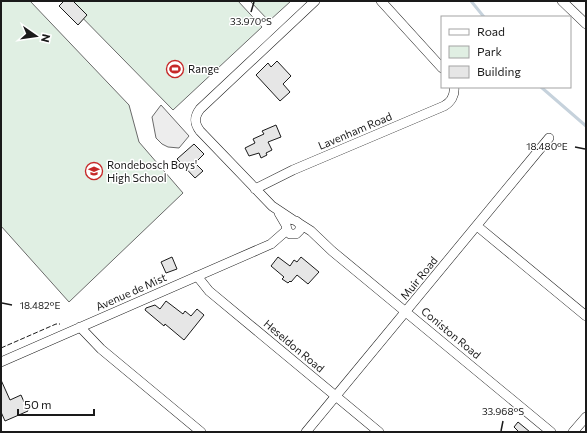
<svg xmlns="http://www.w3.org/2000/svg" width="587" height="433" font-family="Commissioner,sans-serif">
<style>
.green{fill:#e0efe3;stroke:#6a6a6a}
.parking{fill:#ededed;stroke:#6a6a6a}
.lines{fill:none;stroke-linecap:round;stroke-linejoin:round}
.stream{stroke:#c6d2dc;stroke-width:3}
.building{fill:#e6e6e6;stroke:#1a1a1a}
.minor-casing{stroke:#1a1a1a;stroke-width:10}
.minor{stroke:#fff;stroke-width:9}
.fence{stroke:#1a1a1a;stroke-width:1;stroke-dasharray:5 2;stroke-linecap:butt}
.ticks{fill:none;stroke:#1a1a1a;stroke-width:1.5}
.labels{text-anchor:middle;stroke-width:3;stroke-linejoin:round;paint-order:stroke}
.poi-label{font-size:11px;fill:#1a1a1a;stroke:#fff;text-anchor:start}
.street-label{font-size:11px;fill:#1a1a1a;stroke:#fff}
.ticks-label{font-size:10px;text-anchor:middle;fill:#1a1a1a;stroke:#fff;stroke-width:3;stroke-linejoin:round;paint-order:stroke}
</style>
<rect width="100%" height="100%" fill="#fff"/>
<path class="green" d="M1,1h29l99,104 10,37 44,51 -114,109 -68,-76z
M66,1h172l24,26 -89,83z
M250,1h41l-22,20z"/>
<path class="parking" d="M161,105l28,31 -10,12 -11,-1 -6,-3 -6,-6 -4,-21z"/>
<g class="lines">
<path class="stream" d="M471,1l13,16
M541,87l45,39"/>
</g>
<path class="building" d="M64,1h9l14,14 -9,10 -19,-19z
M277,61l14,15 -8,8 7,8 -10,9 -24,-26 12,-12 3,4z
M276,125l5,12 -13,5 4,8 -6,3 1,2 -6,3 -2,-5 -10,3 -4,-8 10,-5 -2,-4 11,-5 -2,-3z
M194,144l10,10 -9,9 8,8 -8,7 -18,-19z
M172,257l5,12 -11,4 -5,-11z
M278,257l12,9 4,-6 3,2 4,-5 18,15 -11,12 -11,-9 -6,7 -1,-1 -2,2 -6,-4 2,-2 -13,-11z
M166,301l17,13 2,-3 6,5 6,-7 7,6 -20,25 -19,-16 -1,2 -19,-16 1,-2 9,-3 5,4z
M1,380l9,20 11,-5 7,16 -23,10 -4,-9z
M518,422l12,10h-12v-1l-4,-4z"/>
<g class="lines">
<g class="minor-casing">
<path id="minor" d="M381,1l61,67
M562,1l24,23
M255,189l38,-19 151,-64c7,-4 11,-11 10,-19
M279,213l7,12 1,5 3,4h6l4,-4v-6l-4,-3
M293,220l-21,-14 -72,-75c-6,-8 -6,-14 0,-22l115,-108
M300,224l11,7 21,20 219,181
M477,226l109,90
M197,276l12,15 170,141
M80,327l21,22 100,83
M1,362l270,-118 16,-14
M306,432l243,-294
M573,432l13,-15"/>
</g>
<use href="#minor" class="minor"/>
<path class="fence" d="M1,348l55,-24h4"/>
</g>
<path class="ticks" d="M251,12l3,-10M575,147l10,2M2,303l10,2M501,431l2,-10"/>
<defs>
<g id="stadium-ring" transform="scale(0.9)"><circle r="9.5" fill="#fff" stroke="#c62828" stroke-width="1.5"/><path d="M0-5a6.5 5 0 1 0 0 10a6.5 5 0 1 0 0-10ZM-3.5-1.8h7v3.6h-7Z" fill="#c62828"/></g>
<g id="school-ring" transform="scale(0.9)"><circle r="9.5" fill="#fff" stroke="#c62828" stroke-width="1.5"/><path d="M0-5L7-2L0 1L-7-2ZM-4 1L0 2.5L4 1V4Q0 6-4 4Z" fill="#c62828"/></g>
</defs>
<g fill-rule="evenodd">
<use href="#stadium-ring" x="175" y="69"/>
<use href="#school-ring" x="94" y="171"/>
</g>
<g class="labels">
<g class="poi-label">
<text x="188" y="73">Range</text>
<text x="107" y="169">Rondebosch Boys'<tspan x="107" dy="13">High School</tspan></text>
</g>
<g class="street-label">
<text transform="translate(355 131) rotate(-23)" y="4">Lavenham Road</text>
<text transform="translate(419 278) rotate(-51)" y="4">Muir Road</text>
<text transform="translate(131 292) rotate(-24)" y="4">Avenue de Mist</text>
<text transform="translate(451 333) rotate(40)" y="4">Coniston Road</text>
<text transform="translate(294 346) rotate(40)" y="4">Heseldon Road</text>
</g>
</g>
<g class="ticks-label">
<text x="251" y="25">33.970°S</text>
<text x="547" y="150">18.480°E</text>
<text x="40" y="309">18.482°E</text>
<text x="503" y="415">33.968°S</text>
</g>
<rect width="587" height="433" fill="none" stroke="#1a1a1a" stroke-width="4"/>
<rect x="441" y="16" width="130" height="72" fill="#ffffff" stroke="#a3a3a3"/>
<rect x="449" y="29" width="20" height="6" fill="#ffffff" stroke="#a3a3a3"/>
<text x="477" y="36" font-size="12" fill="#1a1a1a">Road</text>
<rect x="449" y="46" width="20" height="12" fill="#e0efe3" stroke="#a3a3a3"/>
<text x="477" y="56" font-size="12" fill="#1a1a1a">Park</text>
<rect x="449" y="66" width="20" height="12" fill="#e6e6e6" stroke="#a3a3a3"/>
<text x="477" y="76" font-size="12" fill="#1a1a1a">Building</text>
<g transform="translate(36 36) rotate(103)" stroke="#ffffff" stroke-width="3" paint-order="stroke">
<path d="M0-3L7 15L0 10L-7 15Z" fill="#1a1a1a"/>
<text y="-6" font-size="11" font-weight="bold" text-anchor="middle" fill="#1a1a1a">N</text>
</g>
<path d="M18 409v6h76v-6" fill="none" stroke="#1a1a1a" stroke-width="2"/>
<text x="24" y="409" font-size="12" fill="#1a1a1a" stroke="#ffffff" stroke-width="3" paint-order="stroke">50 m</text>
</svg>
